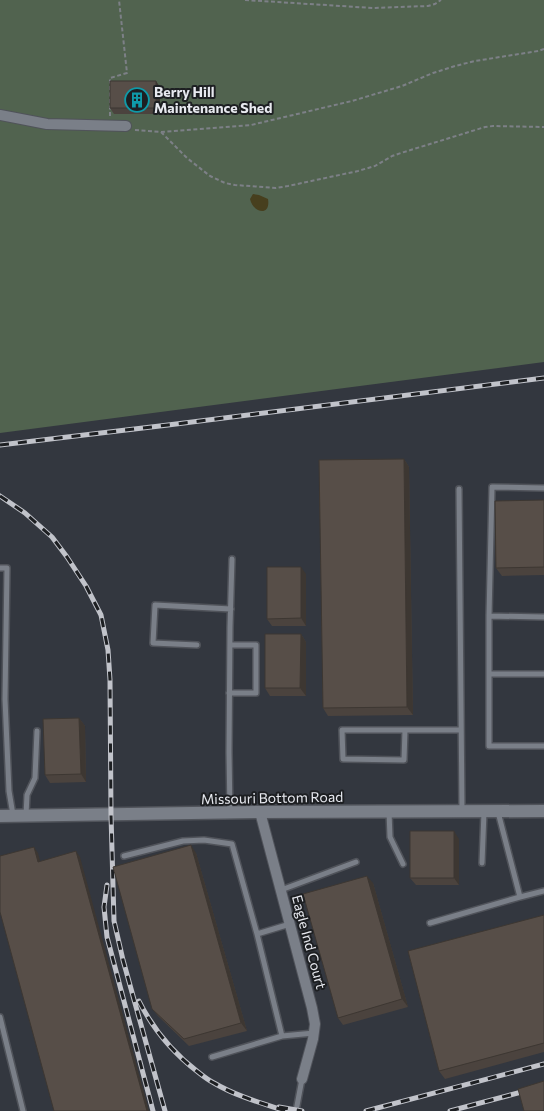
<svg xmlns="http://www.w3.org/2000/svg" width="544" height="1111" font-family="Commissioner,sans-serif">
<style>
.green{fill:#51634f}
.sand{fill:#473f1e}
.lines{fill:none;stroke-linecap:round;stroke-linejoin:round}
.service-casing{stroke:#50535a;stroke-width:8}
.minor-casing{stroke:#50535a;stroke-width:12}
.tertiary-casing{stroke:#50535a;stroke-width:15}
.path{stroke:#7d8087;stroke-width:2;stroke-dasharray:4 2.5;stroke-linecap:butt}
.service{stroke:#7a7f88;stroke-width:5}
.minor{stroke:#7a7f88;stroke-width:10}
.tertiary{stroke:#7a7f88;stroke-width:12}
.rail-casing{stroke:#c1c3ca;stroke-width:5}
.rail{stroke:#1d1f22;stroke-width:3;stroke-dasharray:9;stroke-linecap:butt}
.wall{fill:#4b433e}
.shaded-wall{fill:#3d3732}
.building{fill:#574e48;stroke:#3d3732}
.labels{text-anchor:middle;stroke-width:4;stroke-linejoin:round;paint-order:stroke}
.poi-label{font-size:14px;font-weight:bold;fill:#e7e9ef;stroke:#1d1f22;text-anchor:start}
.street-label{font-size:14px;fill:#e7e9ef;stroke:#1d1f22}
</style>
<rect width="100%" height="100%" fill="#33373f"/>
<path class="green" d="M0,0h544v362l-544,71z"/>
<path class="sand" d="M253,194l6,1 9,4c3,18 -15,14 -18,0z"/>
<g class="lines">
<g class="service-casing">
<path id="service" d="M544,488l-52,-1 -3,129v130h55
M459,489l3,322
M0,568h7l-2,131 4,92 4,24
M489,616l55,1
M197,645l-44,-2 2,-38 76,4
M489,674h55
M229,693h27v-48h-26
M405,730l-1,30 -61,-1 -1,-29h119
M230,812l-1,-60 1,-125 2,-68
M389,812l1,25 13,27
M26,815l1,-20 8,-17 2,-47
M124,856l59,-15 21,-1 28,4 25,90 33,-10
M482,863l2,-51
M281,890l75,-28
M520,897l24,-6
M430,923l90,-26 -22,-85
M0,1017l23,94
M282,1036l32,-3
M212,1057l70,-21 -25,-102
M296,1111l6,-32"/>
</g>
<g class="minor-casing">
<path id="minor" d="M0,115l47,9 79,2
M260,812l52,196 3,16 -2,15 -11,40"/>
</g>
<g class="tertiary-casing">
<path id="tertiary" d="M0,816l260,-4 284,-1"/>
</g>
<path class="path" d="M245,0l128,8 55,-2 7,-2 6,-4
M110,116v-38l17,-5 -8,-73
M135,130l26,2 90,-7 101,-24 50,-15 31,-13 22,-7 20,-5 63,-10 6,-2
M161,132l26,26 23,18 15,7 10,2 41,3 12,-2 70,-15 17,-5 17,-10 9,-3 84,-26 8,-1 51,1"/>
<use href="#service" class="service"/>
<use href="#minor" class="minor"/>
<use href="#tertiary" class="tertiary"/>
<g class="rail-casing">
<path id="rail" d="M0,445l168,-20 376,-47
M0,496l25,17 27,24 15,20 19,29 15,29 7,35 2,30 1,135 3,106 9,39 42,151
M107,885l-3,22 3,30 46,174
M139,1001c14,28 34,52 59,71 5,4 10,8 16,11 22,13 47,20 72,28
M279,1107l23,4
M366,1111l178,-47
M450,1111l94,-25"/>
</g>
<use href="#rail" class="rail"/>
</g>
<path class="wall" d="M160,87v27h-46l-4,-6z
M404,459l5,8 4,248 -85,1 -5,-8z
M544,500v75l-42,1 -6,-8z
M306,574v52h-34l-5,-7z
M301,634l5,8v54h-36l-5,-8z
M79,718l6,8 1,56 -36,1 -5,-8z
M459,839v46h-43l-6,-7z
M196,853l51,178 -58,15 -31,-30 -6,-7z
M373,883l35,124 -65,18 -5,-7z
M544,915v137l-99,27 -6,-8z"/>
<path class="shaded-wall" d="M156,81l4,6v27l-4,-6z
M404,459l5,8 4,248 -6,-8z
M301,567l5,7v52l-5,-8z
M301,634l5,8v54l-6,-8z
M79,718l6,8 1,56 -5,-8z
M454,831l5,8v46l-5,-7z
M191,845l5,8 51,178 -6,-8z
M34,847l4,6 4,15 -4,-6z
M76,851l4,6 69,254h-2z
M367,876l6,7 35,124 -6,-8z"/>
<path class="building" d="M110,81h46v27h-46z
M404,459l3,248 -84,1 -4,-248z
M544,500v67l-48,1 -1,-67z
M267,567h34v51l-34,1z
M265,634h36l-1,54h-35z
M79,718l2,56 -36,1 -2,-56z
M410,831h44v47h-44z
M191,845l50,178 -57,16 -32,-30 -39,-142z
M34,847l4,15 38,-11 71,260h-93l-54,-199v-56z
M367,876l35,123 -64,19 -35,-124z
M544,915v128l-105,28 -31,-120z
M544,1081v30h-20l-6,-22z"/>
<defs>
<g id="building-ring" transform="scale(1.25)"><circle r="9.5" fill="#1d1f22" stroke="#0f9aa8" stroke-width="1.5"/><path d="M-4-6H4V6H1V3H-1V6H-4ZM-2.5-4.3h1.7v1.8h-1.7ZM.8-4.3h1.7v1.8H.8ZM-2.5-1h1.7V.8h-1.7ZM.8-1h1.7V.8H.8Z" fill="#0f9aa8"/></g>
</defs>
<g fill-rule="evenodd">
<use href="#building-ring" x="137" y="100"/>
</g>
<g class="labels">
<g class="poi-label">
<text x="154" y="97">Berry Hill<tspan x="154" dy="16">Maintenance Shed</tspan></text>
</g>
<g class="street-label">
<text transform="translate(272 798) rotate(-1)" y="5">Missouri Bottom Road</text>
<text transform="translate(309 942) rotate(75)" y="5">Eagle Ind Court</text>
</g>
</g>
</svg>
